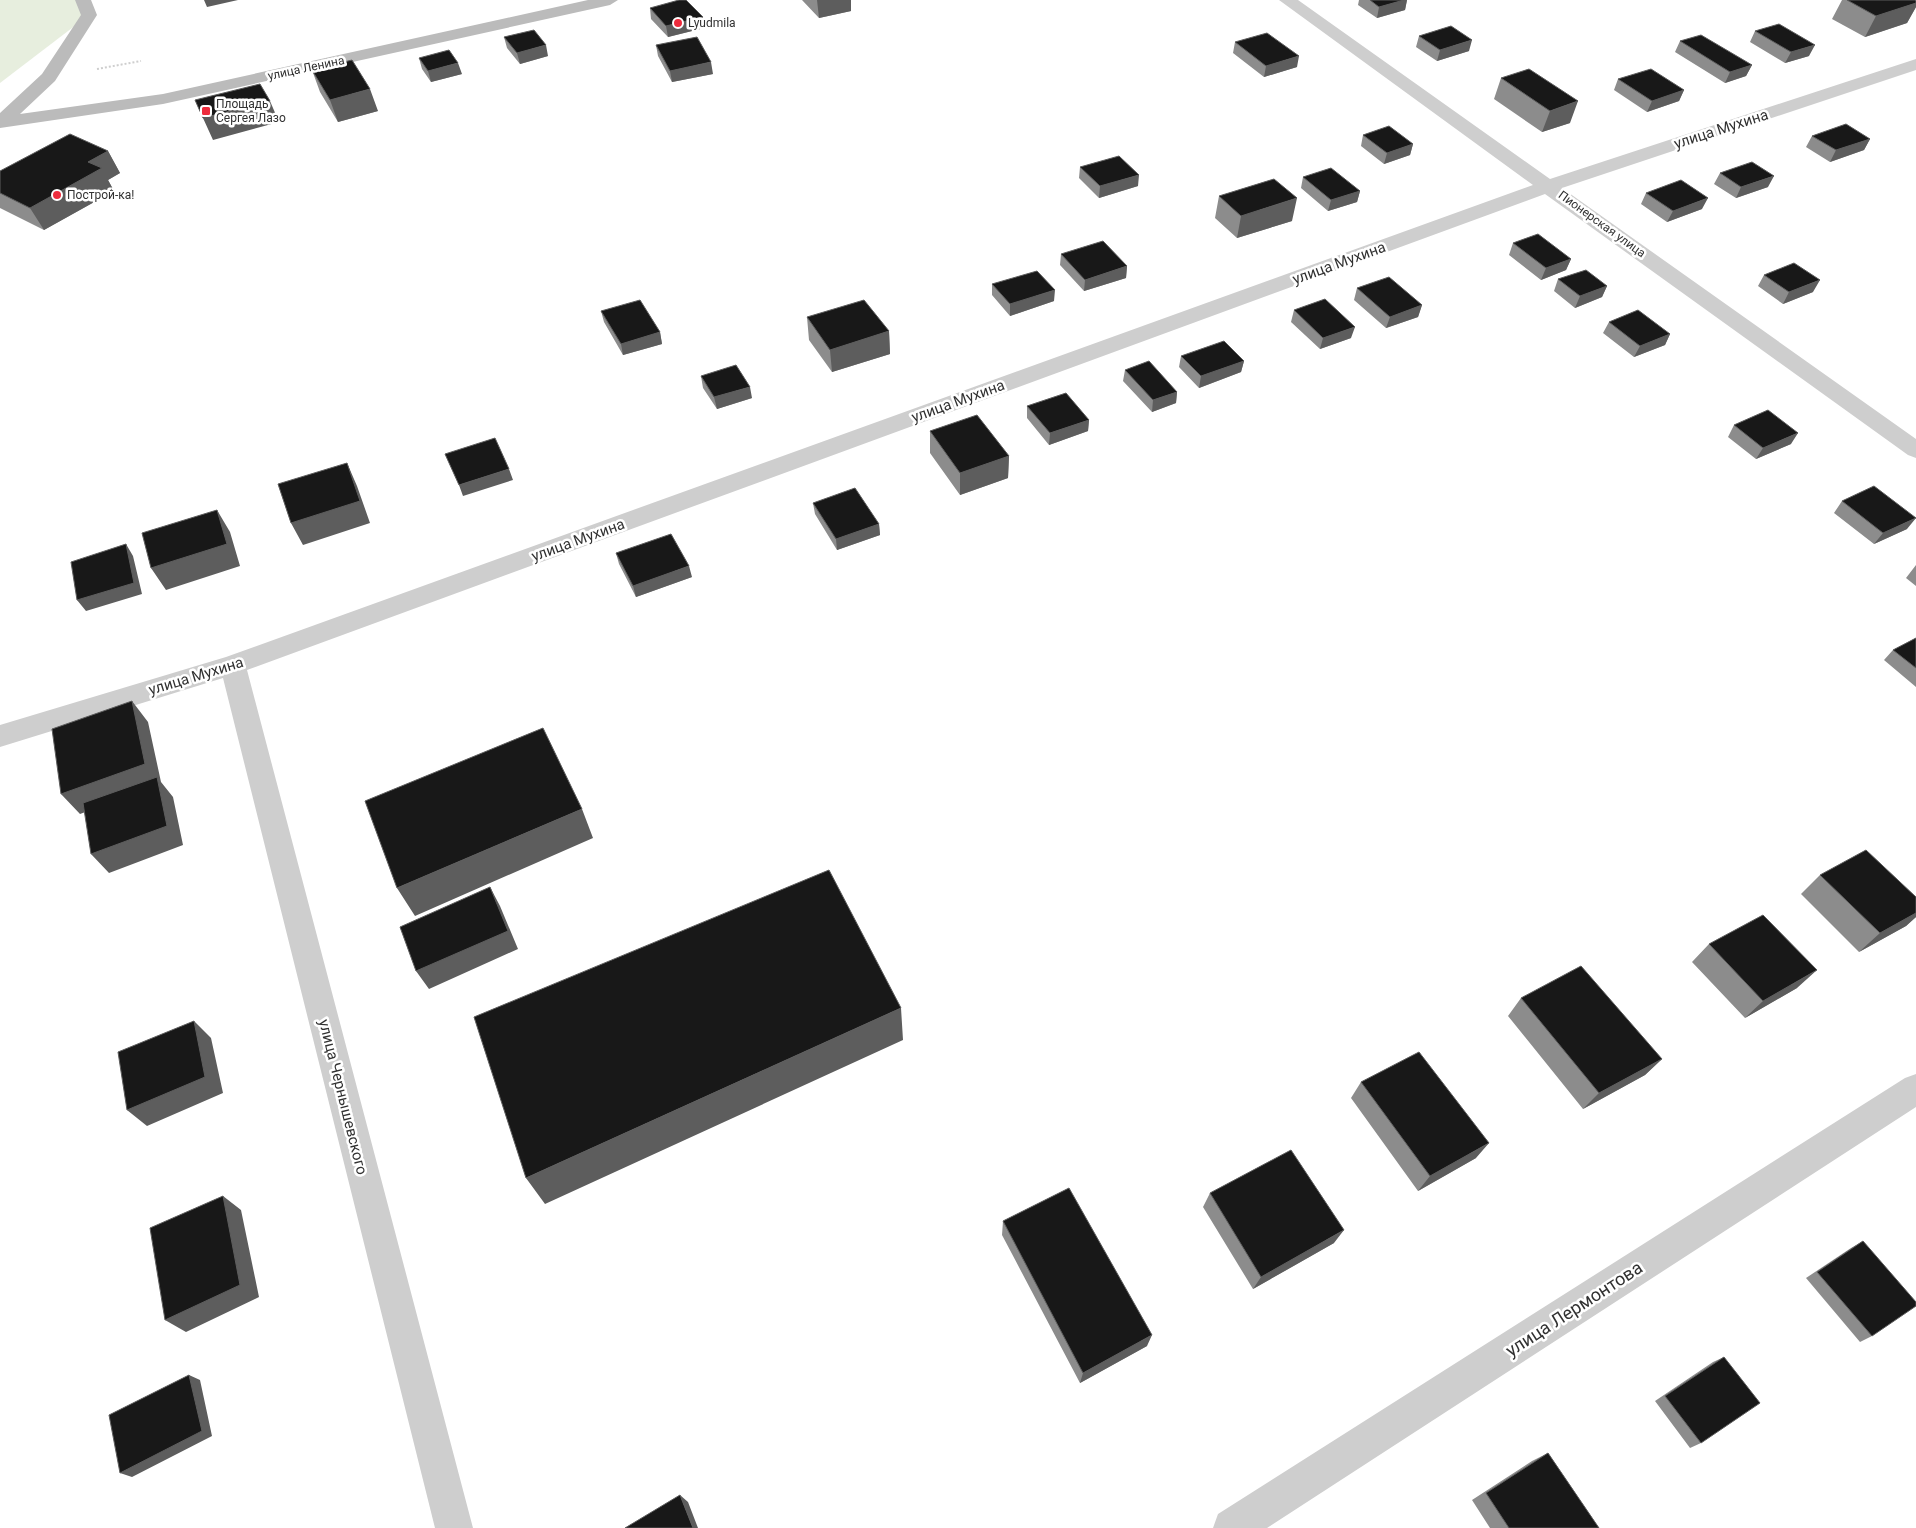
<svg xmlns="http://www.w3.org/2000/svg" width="1916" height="1528" font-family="Roboto,sans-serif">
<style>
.green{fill:#e7eede}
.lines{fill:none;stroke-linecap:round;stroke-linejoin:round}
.path{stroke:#cecece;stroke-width:2;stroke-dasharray:2 2;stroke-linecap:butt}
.street{fill:#cecece;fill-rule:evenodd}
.secondary{fill:#bbb;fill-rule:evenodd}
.wall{fill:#8c8c8c}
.shaded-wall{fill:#5d5d5d}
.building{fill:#181818;stroke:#5d5d5d}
.poi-dot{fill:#ee2c3d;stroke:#fff;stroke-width:2}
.labels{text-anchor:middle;stroke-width:5;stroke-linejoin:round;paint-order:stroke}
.far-poi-label{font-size:12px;fill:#313131;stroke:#fff;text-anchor:start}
.far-street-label{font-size:12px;fill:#313131;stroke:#fff}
.street-label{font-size:15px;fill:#313131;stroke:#fff}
.near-street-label{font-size:18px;fill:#313131;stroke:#fff}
</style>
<rect width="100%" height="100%" fill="#fff"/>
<path class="green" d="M0,0h83l6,15 -89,68z"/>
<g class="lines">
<path class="path" d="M97,69l44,-8"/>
<path class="street" d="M1279,0h19l252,179 366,-120v11l-354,118 354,251v19l-8,-3 -363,-261 -1298,476 226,858h-38l-212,-850 -223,69v-22l226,-68 1307,-472z
M1916,1074v33l-649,421h-54l5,-14 687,-436z"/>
<path class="secondary" d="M75,0h16l6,15 -42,66 -35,33 143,-20 425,-94h30l-8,5 -447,99 -163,24v-15l42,-39 39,-59z"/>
</g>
<path class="wall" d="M802,0h49v11l-32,7z
M1359,0h48l-2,10 -28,8 -19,-13z
M1842,0h73l1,1v6l-9,16 -42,14 -33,-18z
M650,8l54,20 -36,9 -17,-18z
M1755,31l54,25 -24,7 -35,-21z
M1419,36l50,15 -32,10 -21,-14z
M504,37l44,19 -28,8 -13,-16z
M1680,41l72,24 -6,11 -21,7 -50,-31z
M1235,42l62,25 -33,10 -31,-24z
M656,45l57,29 -41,8 -14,-26z
M419,58l43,16 -31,8 -9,-13z
M312,70l66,41 -40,11 -18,-30z
M1501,78l69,45 -28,9 -48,-33z
M1618,79l66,11 -5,11 -32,11 -33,-22z
M1363,135l50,9 -3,11 -26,9 -23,-18z
M1812,136l58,3 -6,11 -34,12 -24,-15z
M108,151l12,22 -12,7 6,11 -70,39 -44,-22v-37z
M1080,167l58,19 -39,12 -20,-20z
M1720,173l48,14 -32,11 -22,-14z
M1303,177l57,14 -3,11 -29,9 -27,-23z
M1646,193l56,16 -35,13 -26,-18z
M1219,196l73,25 -55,17 -22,-20z
M1513,243l58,16 -5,11 -25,10 -32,-25z
M1061,254l66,12 -1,12 -42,13 -24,-26z
M1764,275l49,17 -30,12 -25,-18z
M1558,279l49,7 -5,11 -27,11 -21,-17z
M992,284l62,17 -44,15 -18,-21z
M1357,288l65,17 -4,12 -32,11 -32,-28z
M1294,310l57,28 -31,11 -29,-27z
M601,311l59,21 2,12 -39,11 -19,-33z
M807,317l82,14 1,23 -58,18 -23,-32z
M1609,322l61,12 -5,11 -31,12 -31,-24z
M1181,356l63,5 -3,11 -42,16 -20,-21z
M1125,370l52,22 -1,11 -24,9 -29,-31z
M701,376l51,22 -35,11 -14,-21z
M1027,406l62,14 -1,11 -39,14 -22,-27z
M1734,425l57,19 -35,15 -28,-22z
M930,431l79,25 -1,22 -48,17 -30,-42z
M1842,501l65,28 -33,15 -40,-31z
M813,503l66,21 1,11 -43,15 -22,-36z
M616,553l76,24 -56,20 -17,-33z
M1916,565v21l-10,-8z
M1916,638v49l-32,-27 9,-10z
M1820,875l96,22v20l-10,9 -47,26 -58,-58z
M1709,944l88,44 -52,30 -53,-56z
M1521,998l141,61 -17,16 -62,34 -75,-93z
M1361,1082l115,76 -58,33 -67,-93z
M1210,1193l124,50 -81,46 -50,-82z
M1003,1221l144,125 -67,37 -78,-148z
M1863,1241l9,95 -12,6 -54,-64 45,-30z
M1724,1357l-23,86 -11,5 -35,-47 58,-39z
M1548,1453l51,75h-109l-18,-28 60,-39z"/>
<path class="shaded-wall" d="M204,0h34l-31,7z
M817,0h34v11l-32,7z
M1404,0h3l-2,10 -28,8 2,-11z
M1916,3v4l-9,16 -42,14 11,-21z
M703,17l1,11 -36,9 -2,-11z
M1472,40l-3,11 -32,10 3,-11z
M546,45l2,11 -28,8 -3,-11z
M1815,45l-6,11 -24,7 6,-11z
M1299,56l-2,11 -33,10 2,-11z
M711,62l2,12 -41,8 -2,-11z
M458,63l4,11 -31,8 -3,-11z
M1752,65l-6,11 -21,7 5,-11z
M370,89l8,22 -40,11 -8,-22z
M1684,90l-5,11 -32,11 5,-11z
M270,101l9,21 -66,18 -10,-22z
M1578,101l-8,22 -28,9 8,-21z
M1870,139l-6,11 -34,12 6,-12z
M1413,144l-3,11 -26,9 3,-11z
M108,151l12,22 -12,7 6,11 -70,39 -14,-22 58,-46z
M1139,175l-1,11 -39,12 1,-12z
M1774,176l-6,11 -32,11 5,-11z
M1360,191l-3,11 -29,9 3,-11z
M1297,198l-5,23 -55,17 4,-22z
M1708,198l-6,11 -35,13 6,-11z
M1571,259l-5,11 -25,10 5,-12z
M1127,266l-1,12 -42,13 1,-11z
M1820,280l-7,12 -30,12 6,-12z
M1607,286l-5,11 -27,11 5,-12z
M1055,290l-1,11 -44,15v-12z
M1422,305l-4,12 -32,11 4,-11z
M1355,327l-4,11 -31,11 3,-11z
M889,331l1,23 -58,18 -2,-22z
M660,332l2,12 -39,11 -2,-11z
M1670,334l-5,11 -31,12 6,-11z
M1244,361l-3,11 -42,16 2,-12z
M750,387l2,11 -35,11 -3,-12z
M1177,392l-1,11 -24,9 1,-12z
M1089,420l-1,11 -39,14 1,-12z
M1798,433l-7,11 -35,15 7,-11z
M1009,456l-1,22 -48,17v-22z
M347,463l10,23 13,37 -67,22 -12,-22z
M509,469l4,11 -50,16 -4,-11z
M217,510l13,22 10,34 -74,24 -15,-22z
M1916,518l-9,11 -33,15 9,-11z
M879,524l1,11 -43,15 -1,-11z
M126,544l7,12 9,38 -56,17 -9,-11z
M689,566l3,11 -56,20 -3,-11z
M132,701l16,21 13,60 12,15 10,48 -74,28 -18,-19 67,-69 -78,29 -19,-20z
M582,809l11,29 -178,78 -18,-28z
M490,887l10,19 18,43 -89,40 -13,-18z
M1916,913v4l-10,9 -47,26 21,-19z
M1817,970l-20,18 -52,30 18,-17z
M901,1008l2,32 -358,164 -19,-26z
M194,1021l17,17 12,55 -76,33 -20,-16z
M1662,1059l-17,16 -62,34 16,-16z
M1489,1143l-13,15 -58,33 12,-15z
M223,1196l18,14 18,87 -73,35 -21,-12z
M1344,1230l-10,13 -81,46 8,-12z
M1152,1335l-5,11 -67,37 3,-10z
M189,1375l11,5 12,56 -80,41 -12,-4z
M680,1495l8,7 10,26h-5z"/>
<path class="building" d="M679,0h7l17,17 -37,9 -16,-18z
M1370,0h34l-25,7z
M1847,0h68l1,1v2l-40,13z
M1779,24l36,21 -24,7 -36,-21z
M1451,26l21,14 -32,10 -21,-14z
M534,30l12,15 -29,8 -13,-16z
M1267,33l32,23 -33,10 -31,-24z
M1701,35l51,30 -22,7 -50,-31z
M697,37l14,25 -41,9 -14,-26z
M449,50l9,13 -30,8 -9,-13z
M352,60l18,29 -40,11 -18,-30z
M1529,69l49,32 -28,10 -49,-33z
M1651,69l33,21 -32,11 -34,-22z
M260,84l10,17 -67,17 -8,-18z
M1846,124l24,15 -34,11 -24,-14z
M1389,126l24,18 -26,9 -24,-18z
M70,134l38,17 -20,11 14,6 -72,40 -30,-15v-22z
M1119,156l20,19 -39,11 -20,-19z
M1752,162l22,14 -33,11 -21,-14z
M1331,168l29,23 -29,9 -28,-23z
M1274,179l23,19 -56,18 -22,-20z
M1681,180l27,18 -35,13 -27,-18z
M1538,234l33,25 -25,9 -33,-25z
M1103,241l24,25 -42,14 -24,-26z
M1794,263l26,17 -31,12 -25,-17z
M1586,270l21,16 -27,10 -22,-17z
M1037,271l18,19 -45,14 -18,-20z
M1389,277l33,28 -32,12 -33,-29z
M1325,299l30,28 -32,11 -29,-28z
M640,300l20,32 -39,12 -20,-33z
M864,300l25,31 -59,19 -23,-33z
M1638,310l32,24 -30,12 -31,-24z
M1224,341l20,20 -43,15 -20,-20z
M1149,361l28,31 -24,8 -28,-30z
M736,365l14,22 -36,10 -13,-21z
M1066,393l23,27 -39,13 -23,-27z
M1768,410l30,23 -35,15 -29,-23z
M977,415l32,41 -49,17 -30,-42z
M495,438l14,31 -50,16 -14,-31z
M347,463l13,38 -69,22 -13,-39z
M1874,486l42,32 -33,15 -41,-32z
M855,488l24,36 -43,15 -23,-36z
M217,510l10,34 -76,24 -9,-35z
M671,534l18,32 -56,20 -17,-33z
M126,544l8,39 -57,17 -6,-38z
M1916,638v30l-23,-18z
M132,701l13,63 -84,30 -9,-65z
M543,728l39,81 -185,79 -32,-87z
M157,777l10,49 -76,28 -8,-51z
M1866,850l50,47v16l-36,20 -60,-58z
M829,870l72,138 -375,170 -52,-161z
M490,887l18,44 -92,40 -16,-44z
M1763,915l54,55 -54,31 -54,-57z
M1581,966l81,93 -63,34 -78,-95z
M194,1021l11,56 -78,33 -9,-58z
M1419,1052l70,91 -59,33 -69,-94z
M1291,1150l53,80 -83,47 -51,-84z
M1069,1188l83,147 -69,38 -80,-152z
M223,1196l17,89 -75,35 -15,-92z
M1863,1241l53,61v4l-44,30 -55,-64z
M1724,1357l36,46 -59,40 -36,-47z
M189,1375l13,56 -82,42 -11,-58z
M1548,1453l51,75h-90l-23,-35z
M680,1495l13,33h-68z"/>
<g class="poi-dot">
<circle cx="678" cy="23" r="5"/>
<rect x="201" y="106" width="10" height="10" rx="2.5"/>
<circle cx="57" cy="195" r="5"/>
</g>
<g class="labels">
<g class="far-poi-label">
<text x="688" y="27">Lyudmila</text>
<text x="216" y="108">Площадь<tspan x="216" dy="14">Сергея Лазо</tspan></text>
<text x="67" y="199">Построй-ка!</text>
</g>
<g class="far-street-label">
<text transform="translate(306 68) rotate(-12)" y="4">улица Ленина</text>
<text transform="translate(1602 224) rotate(36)" y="4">Пионерская улица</text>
</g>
<g class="street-label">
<text transform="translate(1721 129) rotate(-18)" y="5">улица Мухина</text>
<text transform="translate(1339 263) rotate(-20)" y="5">улица Мухина</text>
<text transform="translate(958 401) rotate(-20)" y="5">улица Мухина</text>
<text transform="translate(578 540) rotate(-20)" y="5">улица Мухина</text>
<text transform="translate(196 676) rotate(-17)" y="5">улица Мухина</text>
<text transform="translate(343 1097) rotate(76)" y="5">улица Чернышевского</text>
</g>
<g class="near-street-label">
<text transform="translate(1574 1309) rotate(-33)" y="6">улица Лермонтова</text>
</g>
</g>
</svg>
